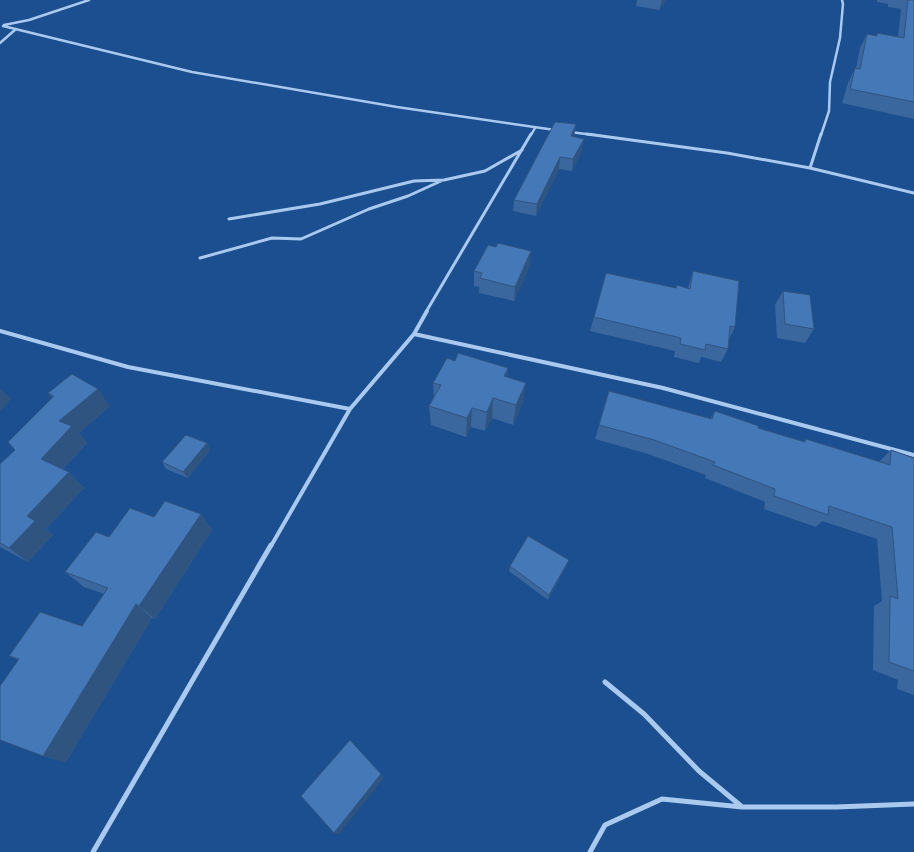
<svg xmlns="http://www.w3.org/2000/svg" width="914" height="852" font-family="'PT Sans',sans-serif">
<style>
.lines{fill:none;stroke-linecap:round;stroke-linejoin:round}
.minor-far3{stroke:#a9c9ee;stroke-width:2.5}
.minor-far2{stroke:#a9c9ee;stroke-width:3}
.minor-far1{stroke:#a9c9ee;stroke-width:4}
.minor{stroke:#a9c9ee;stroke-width:5}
.wall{fill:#3a679d}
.shaded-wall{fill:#305480}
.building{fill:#4478b7;stroke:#305480}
</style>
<rect width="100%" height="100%" fill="#1b4f8f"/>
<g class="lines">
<path class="minor-far3" d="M4,25l25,-5 60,-20
M3,26l189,46 205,35 158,23
M0,43l16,-14
M570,132l24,3
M531,135l4,-7
M821,135l8,-24 1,-29 10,-44 3,-34 -1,-4"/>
<path class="minor-far2" d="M587,134l140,19 83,15 104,25
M810,168l11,-34
M229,219l91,-15 94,-23 30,-1 41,-9 37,-21
M200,258l72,-20 29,1 68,-30 39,-13 33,-15
M426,312l105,-178"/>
<path class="minor-far1" d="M0,331l128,36 222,42
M414,334l249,54 251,67
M271,546l79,-137 64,-75 13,-23"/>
<path class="minor" d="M605,682l39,32 55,57 42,35
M93,852l178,-307
M590,852l15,-27 57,-26 80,8h94l78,-3"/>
</g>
<path class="wall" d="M637,0h29l-7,10 -23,-4z
M877,0h37v119l-72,-16 6,-20 7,-15h1l4,-20 7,-14 9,2 1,-3 21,4 3,-28 -13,-2v-3l-11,-2z
M576,124l-2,13 8,13 -10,21 -13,-2 -23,47 -23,-5 1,-11z
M530,265l-16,36 -35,-8v-6l-5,-1v-15z
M693,271l42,56 -6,12 -1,10 -7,13 -20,-5 -2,6 -25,-6 1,-6 -85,-20 4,-14 82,-29h12z
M783,291l31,38 -9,14 -28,-5 -2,-33z
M455,361l53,7 -1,9 16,25 -10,23 -21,-7 -7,13 -14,-4 -5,10 -35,-12 -2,-19 5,-8 -1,-15z
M609,391l101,28 5,-8 43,17 45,14 3,-3 73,23 12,-12 23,8v237l-17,-6 1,-9 -25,-10 1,-64 8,-5 -5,-62 -55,-18 -6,6 -52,-18 1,-7 -60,-24 1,-3 -58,-21 -53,-15z
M48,393l62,13 -31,27 8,10 -24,26 6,3 15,16 -38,41 7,6 -25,27 -28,-15v-83l15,-14 38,-52z
M207,443l3,7 -22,28 -22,-9 -4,-7z
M201,514l11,16 -57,89 -3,-1 -86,144 -23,-6 -25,-96 -9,-4 73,-30 22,-32 -20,-7 -19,-15 44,-35 45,-20z
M567,565l-19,35 -39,-29 1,-5z"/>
<path class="shaded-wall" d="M662,0h4l-7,10z
M576,124l-2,12 -5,11 2,-11z
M584,139l-2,11 -10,21 1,-12z
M560,157l-1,12 -23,47 1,-12z
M531,251l-1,14 -16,36 1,-14z
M508,368l-2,20 -2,-12z
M526,383l-3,19 -10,23 3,-20z
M0,388l11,11 -11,13z
M98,389l12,17 -31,27 8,10 -30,32 -16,-16 18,-38z
M493,398l-1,20 -7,13 2,-19z
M472,408l-1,19 -5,10 1,-19z
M207,443l3,7 -22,28 -5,-6z
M69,472l15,16 -38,41 7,6 -25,27 -19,-14 18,-32z
M201,514l11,16 -57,89 -16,-13z
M569,560l-2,5 -19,35 1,-5z
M136,604l16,14 -86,144 -23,-6z
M381,774l3,4 -45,56 -5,-1z"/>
<path class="building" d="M908,0h6v102l-64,-13 5,-21 5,1 7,-35 10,2v-3l27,5z
M555,122l21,2 -5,12 13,3 -11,20 -13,-2 -23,47 -23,-4z
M498,243l33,8 -16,36 -35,-9 2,-5 -8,-2 14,-26 8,2z
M693,271l46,10 -4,46 -5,-1 -2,23 -22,-5 -1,6 -25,-6 1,-6 -87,-21 12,-44 70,15 1,-3 13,4z
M783,291l27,4 4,34 -29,-5z
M458,353l50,15 -4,8 22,7 -10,22 -23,-7 -6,14 -15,-4 -5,10 -38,-12 12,-21 -8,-2 14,-25 8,3z
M72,374l26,15 -39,32 13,5 -31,33 28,13 -42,44 8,5 -26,27 -9,-5v-79l15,-14 -7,-8 46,-46 -6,-3z
M609,391l103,28 3,-8 44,15 -1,2 47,14 1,-3 84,26 1,-15 23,8v213l-25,-9 1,-66 8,3 -6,-72 -63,-21 -1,9 -54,-19 1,-7 -62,-24 2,-3 -61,-22 -55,-15z
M186,435l21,8 -24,29 -21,-10z
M165,501l36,13 -62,92 -3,-2 -93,152 -43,-16v-54l19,-27 -10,-3 31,-44 42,14 26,-38 -43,-16 31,-40 13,5 21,-29 24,9z
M528,536l41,24 -20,35 -39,-29z
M350,740l31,34 -47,59 -33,-37z"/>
</svg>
